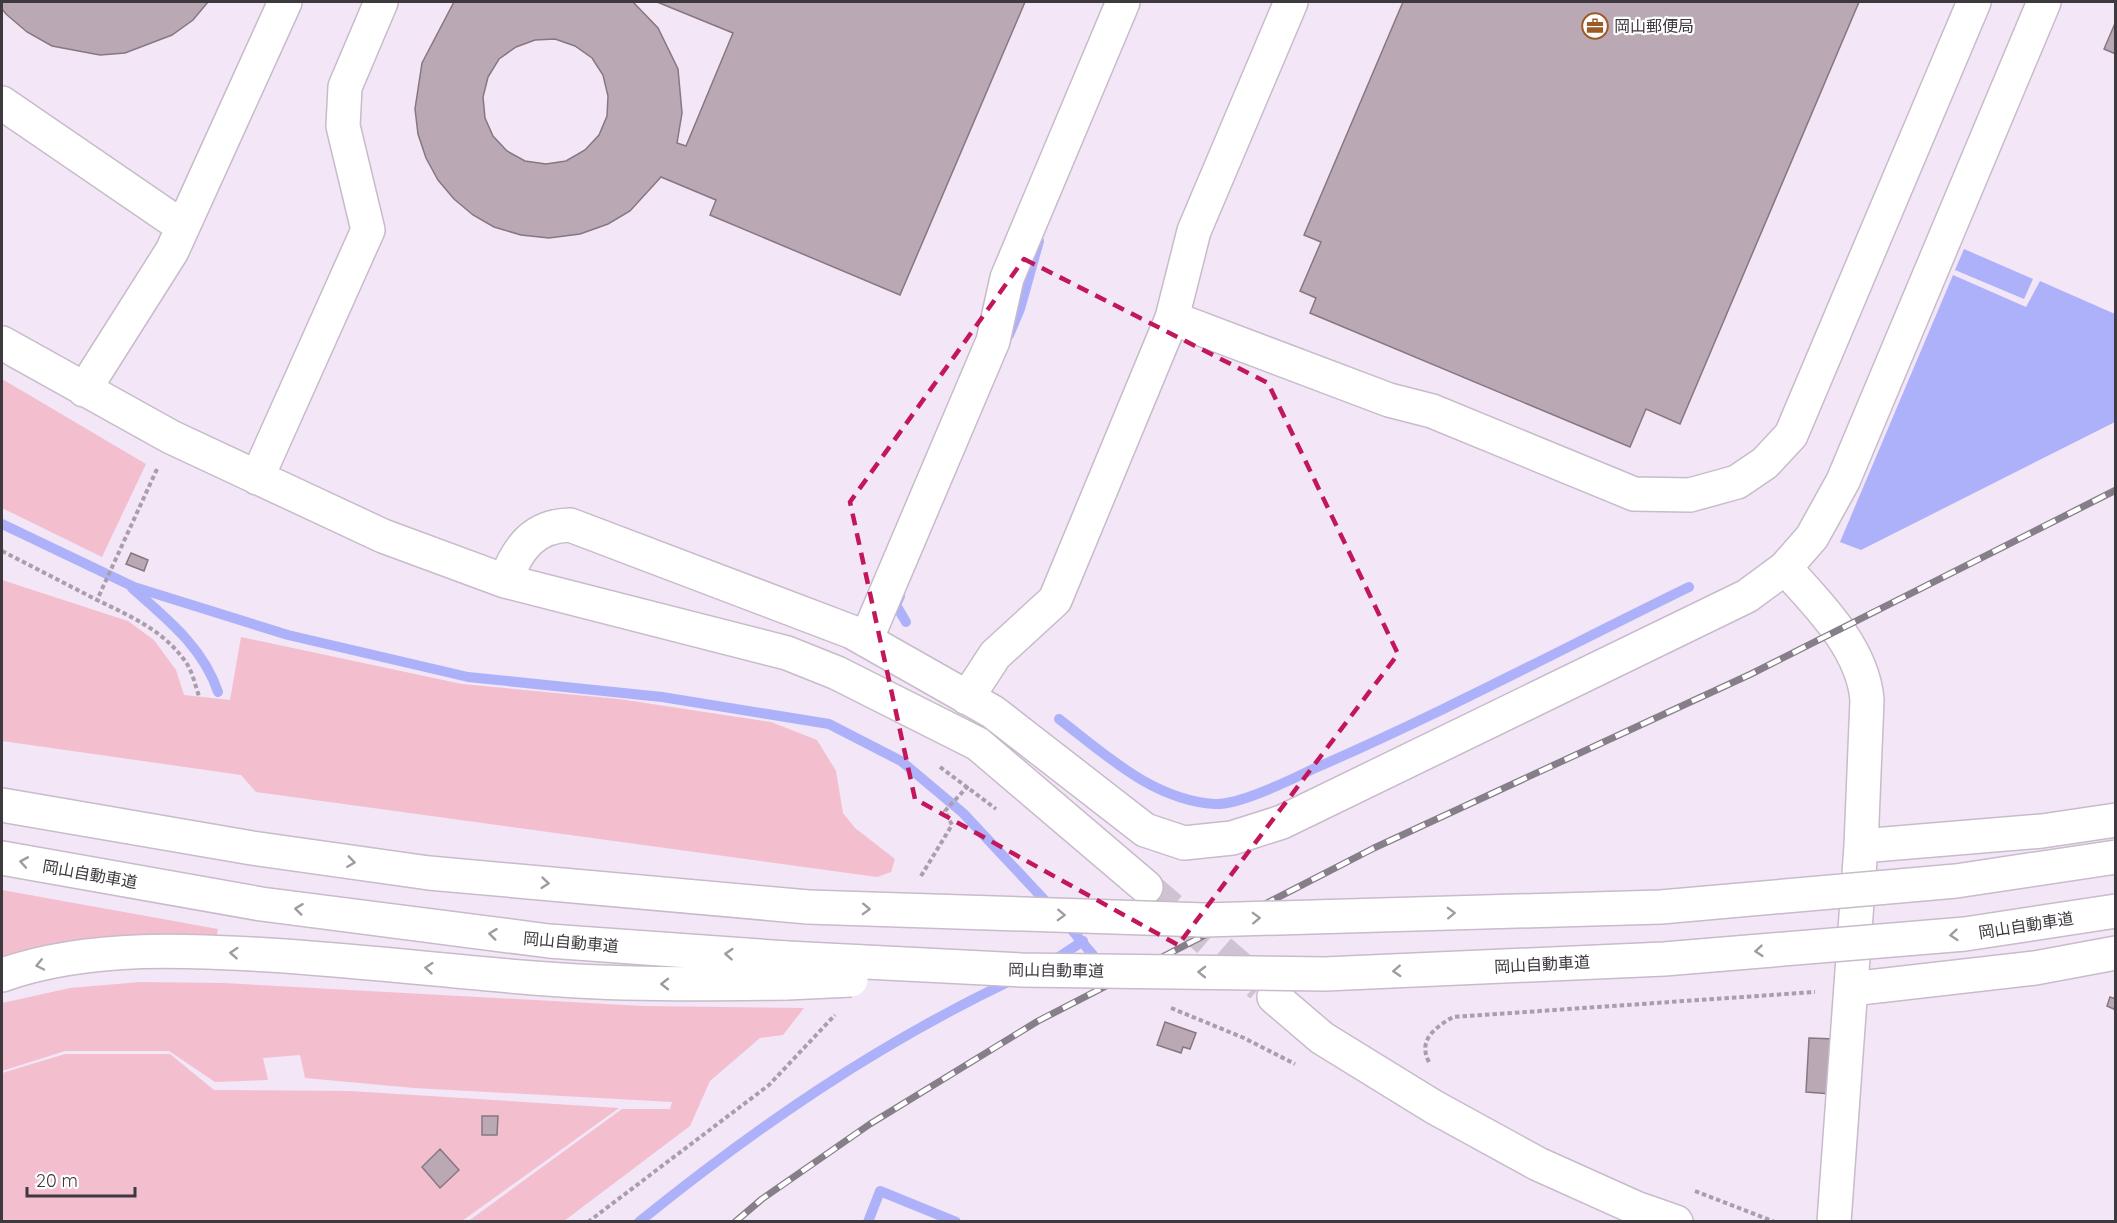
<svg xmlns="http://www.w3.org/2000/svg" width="2117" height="1223" viewBox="0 0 2117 1223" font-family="Quicksand,'Noto Sans JP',sans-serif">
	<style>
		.green { fill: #f3bfcf }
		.water { fill: #adb1fa }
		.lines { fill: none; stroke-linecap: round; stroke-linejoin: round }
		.stream { stroke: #adb1fa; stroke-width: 10 }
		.building { fill: #baa9b4; stroke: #877781; stroke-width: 1.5; fill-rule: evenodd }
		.minor-tunnel { stroke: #cfc3d1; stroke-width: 33; stroke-dasharray: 33 16; stroke-linecap: butt }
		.minor-casing { stroke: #c8bbca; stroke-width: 36 }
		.highway-casing { stroke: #c8bbca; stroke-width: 36 }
		.path { stroke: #a99fab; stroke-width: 4; stroke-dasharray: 4.5 3; stroke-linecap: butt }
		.minor { stroke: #fff; stroke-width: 33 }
		.highway { stroke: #fff; stroke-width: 33 }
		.rail-casing { stroke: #867e88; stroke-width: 7 }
		.rail { stroke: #fff; stroke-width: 4.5; stroke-dasharray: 14; stroke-linecap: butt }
		.highway-bridge-casing { stroke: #c8bbca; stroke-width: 36; stroke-linecap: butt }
		.highway-bridge { stroke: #fff; stroke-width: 33 }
		.oneway { stroke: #9e9c9f }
		.marked { fill: none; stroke: #c2185b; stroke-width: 4.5; stroke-dasharray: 12 8; stroke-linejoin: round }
		.labels { text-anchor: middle; stroke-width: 4.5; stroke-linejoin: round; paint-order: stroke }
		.poi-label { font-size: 16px; fill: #3e393f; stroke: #fff; text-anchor: start }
		.street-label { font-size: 16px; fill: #3e393f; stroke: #fff }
	</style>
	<rect width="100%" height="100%" fill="#f3e6f6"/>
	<path class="green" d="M 2,379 L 146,464 L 102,557 L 2,508 Z
		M 2,580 L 128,621 L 154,640 L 176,670 L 184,695 L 230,700 L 241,637 L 462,684 L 619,699 L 771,722 L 817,740 L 836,771 L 843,813 L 855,828 L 895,859 L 891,872 L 877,877 L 256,792 L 241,775 L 2,741 Z
		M 2,890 L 218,929 L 216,938 L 107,936 L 2,956 Z
		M 140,982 L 224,983 L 643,1006 L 804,1008 L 783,1035 L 760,1038 L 710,1081 L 690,1126 L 564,1221 L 467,1222 L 622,1109 L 670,1109 L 672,1102 L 414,1088 L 305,1078 L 300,1055 L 263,1058 L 268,1080 L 215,1082 L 169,1051 L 65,1051 L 2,1071 L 2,1003 L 70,988 Z
		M 65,1054 L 170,1054 L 214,1090 L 350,1091 L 619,1108 L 462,1221 L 2,1221 L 2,1073 Z"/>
	<path class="water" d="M 1964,249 L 2033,279 L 2024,299 L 1955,270 Z
		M 1953,275 L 2026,307 L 2040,281 L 2115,314 L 2115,422 L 1861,550 L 1840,542 Z"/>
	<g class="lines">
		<path class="stream" d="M 1009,335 L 1020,309 L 1039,241
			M 2,524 L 134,587 L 288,635 L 468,677 L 662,697 L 829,724 L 901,761 L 963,813 L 1051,907
			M 132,588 C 167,619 203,647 218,692
			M 900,596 L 896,605 L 906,622
			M 1059,719 C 1106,755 1153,800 1215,804 C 1240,805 1290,780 1313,769 C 1440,714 1564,648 1689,587
			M 1066,923 L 1093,955
			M 1053,961 L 1083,941
			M 639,1222 C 758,1126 874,1046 1012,980
			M 868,1222 L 880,1191 L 956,1222"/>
	</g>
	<path class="building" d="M 2,2 L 208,2 L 193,20 L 172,35 L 125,53 L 100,55 L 52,46 L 27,32 L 6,14 L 2,9 Z
		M 454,2 L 633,2 L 658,28 L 678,69 L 682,113 L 677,143 L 686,146 L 733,33 L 657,2 L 1025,2 L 900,295 L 710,215 L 716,200 L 661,177 L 630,211 L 608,224 L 580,234 L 549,238 L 521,235 L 494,227 L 473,215 L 454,199 L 438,180 L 426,158 L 418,134 L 415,109 L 422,63 ZM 555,39 L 575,46 L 592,58 L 603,75 L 608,96 L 607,116 L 599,135 L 585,150 L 566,161 L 546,164 L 525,161 L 507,151 L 493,136 L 485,118 L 483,97 L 488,77 L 499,59 L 516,47 L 535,40 Z
		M 1403,2 L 1859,2 L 1680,424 L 1646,409 L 1630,447 L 1310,313 L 1316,298 L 1300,291 L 1321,242 L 1304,235 Z
		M 2116,21 L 2116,54 L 2104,49 Z
		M 131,553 L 148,560 L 144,571 L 126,564 Z
		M 2110,997 L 2116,999 L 2116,1010 L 2107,1006 Z
		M 1165,1022 L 1196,1033 L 1190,1049 L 1183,1047 L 1181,1053 L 1157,1045 Z
		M 1809,1038 L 1834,1039 L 1831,1094 L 1806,1092 Z
		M 482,1116 L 498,1116 L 497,1135 L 482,1135 Z
		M 440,1149 L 459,1170 L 440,1188 L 422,1167 Z"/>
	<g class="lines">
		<path class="minor-tunnel" d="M 1146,887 L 1261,986"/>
		<g class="minor-casing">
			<path id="minor" d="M 2,103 L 183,227
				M 1172,318 L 1389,400 L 1432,411 L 1634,494 L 1690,495 L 1737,482 L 1765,463 L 1791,435 L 1974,2
				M 2,343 L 171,437 L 383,536 L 505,581 L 787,653 L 837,673 L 978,744 L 1146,887
				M 84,390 L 172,251 L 285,2
				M 257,478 L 368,230 L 343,126 L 345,87 L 381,2
				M 1785,568 C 1819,605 1863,649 1867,700 L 1861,846 L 1834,1222
				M 505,581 C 518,548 533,526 570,525 L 852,632 L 993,712 L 1145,830 L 1184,843 L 1232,838 L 1282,822 L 1747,596 L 1785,568 L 1812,537 L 1843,481 L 2044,2
				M 866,640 L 993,341 L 1007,278 L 1123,2
				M 967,698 L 995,655 L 1055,600 L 1172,318 L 1194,231 L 1291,2
				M 1861,846 L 2042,831 L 2116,820
				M 1851,989 L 2035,968 L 2116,953
				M 1274,997 L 1322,1038 L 1434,1107 L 1538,1164 L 1636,1208 L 1676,1222"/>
		</g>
		<g class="highway-casing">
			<path id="highway" d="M 2,805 L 252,848 L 429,873 L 808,907
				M 2,858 L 261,904 L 549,941 L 787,958
				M 2,975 C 90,944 193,950 285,956 C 368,962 450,971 533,978 C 617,985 702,984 787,983"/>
		</g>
		<path class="path" d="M 157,469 L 97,600 C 130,616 163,630 185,661 C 192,670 195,685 199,696
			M 2,551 L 97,600
			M 940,767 L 996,809
			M 921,876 L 952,825 L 945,811 L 968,786
			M 1171,1008 L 1244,1038 L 1295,1064
			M 1429,1062 C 1417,1040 1436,1027 1453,1017 L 1815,992
			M 1695,1191 L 1775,1222
			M 588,1222 L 769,1085 L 835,1015"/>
		<use href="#minor" class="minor"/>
		<use href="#highway" class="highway"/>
		<g class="rail-casing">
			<path id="rail" d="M 735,1222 L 762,1199 L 870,1124 L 1038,1021 L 1374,848 L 1751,674 L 2116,490"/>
		</g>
		<use href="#rail" class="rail"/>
		<g class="highway-bridge-casing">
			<path id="highway-bridge" d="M 808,907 L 1205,920 L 1661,907 L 1956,881 L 2116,857
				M 787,958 L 1021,970 L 1325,974 L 1664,959 L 1965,934 L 2116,911
				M 787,983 L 851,980"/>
		</g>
		<use href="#highway-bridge" class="highway-bridge"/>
	</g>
	<defs><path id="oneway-chevron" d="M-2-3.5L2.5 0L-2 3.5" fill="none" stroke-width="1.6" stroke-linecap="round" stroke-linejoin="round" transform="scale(1.5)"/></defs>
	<g class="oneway">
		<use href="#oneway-chevron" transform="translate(24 862) rotate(-170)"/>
		<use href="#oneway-chevron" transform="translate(351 862) rotate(8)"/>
		<use href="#oneway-chevron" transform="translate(545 883) rotate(5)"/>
		<use href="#oneway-chevron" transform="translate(299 909) rotate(-173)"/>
		<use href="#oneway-chevron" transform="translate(866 909) rotate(2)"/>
		<use href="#oneway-chevron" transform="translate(1451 913) rotate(-2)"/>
		<use href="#oneway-chevron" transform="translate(1061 915) rotate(2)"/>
		<use href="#oneway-chevron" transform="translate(1256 918) rotate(-2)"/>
		<use href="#oneway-chevron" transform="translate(493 934) rotate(-173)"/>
		<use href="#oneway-chevron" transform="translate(1954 935) rotate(175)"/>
		<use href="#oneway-chevron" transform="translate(1759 951) rotate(175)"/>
		<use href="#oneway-chevron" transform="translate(234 953) rotate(-176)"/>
		<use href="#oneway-chevron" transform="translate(729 954) rotate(-176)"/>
		<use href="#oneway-chevron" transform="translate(40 965) rotate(168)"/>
		<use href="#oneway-chevron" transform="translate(429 968) rotate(-175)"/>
		<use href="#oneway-chevron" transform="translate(1397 971) rotate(177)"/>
		<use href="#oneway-chevron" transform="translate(1202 972) rotate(-179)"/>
		<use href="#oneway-chevron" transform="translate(665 984) rotate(180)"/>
	</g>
	<path class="marked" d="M 1024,259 L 1268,383 L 1398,654 L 1178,945 L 915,799 L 850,502 Z"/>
	<defs>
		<g id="office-ring" transform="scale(1.35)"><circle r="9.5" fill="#fff" stroke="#9c5b26" stroke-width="1.5"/><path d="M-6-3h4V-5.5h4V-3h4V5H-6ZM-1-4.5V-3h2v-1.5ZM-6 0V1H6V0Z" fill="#9c5b26"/></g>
	</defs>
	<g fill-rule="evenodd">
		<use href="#office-ring" x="1595" y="26"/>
	</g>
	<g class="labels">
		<g class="poi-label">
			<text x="1614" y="32">岡山郵便局</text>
		</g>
		<g class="street-label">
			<text transform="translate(90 874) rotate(10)" y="6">岡山自動車道</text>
			<text transform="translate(2026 925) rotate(-9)" y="6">岡山自動車道</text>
			<text transform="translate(571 942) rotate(5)" y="6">岡山自動車道</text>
			<text transform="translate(1542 964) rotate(-3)" y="6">岡山自動車道</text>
			<text transform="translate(1056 970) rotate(1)" y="6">岡山自動車道</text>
		</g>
	</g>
	<rect width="2117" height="1223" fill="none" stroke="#3e393f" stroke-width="6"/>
	<path d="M27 1187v9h108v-9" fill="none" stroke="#3e393f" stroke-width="3"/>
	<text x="36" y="1187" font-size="18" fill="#3e393f" stroke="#ffffff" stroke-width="4.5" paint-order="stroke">20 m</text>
</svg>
